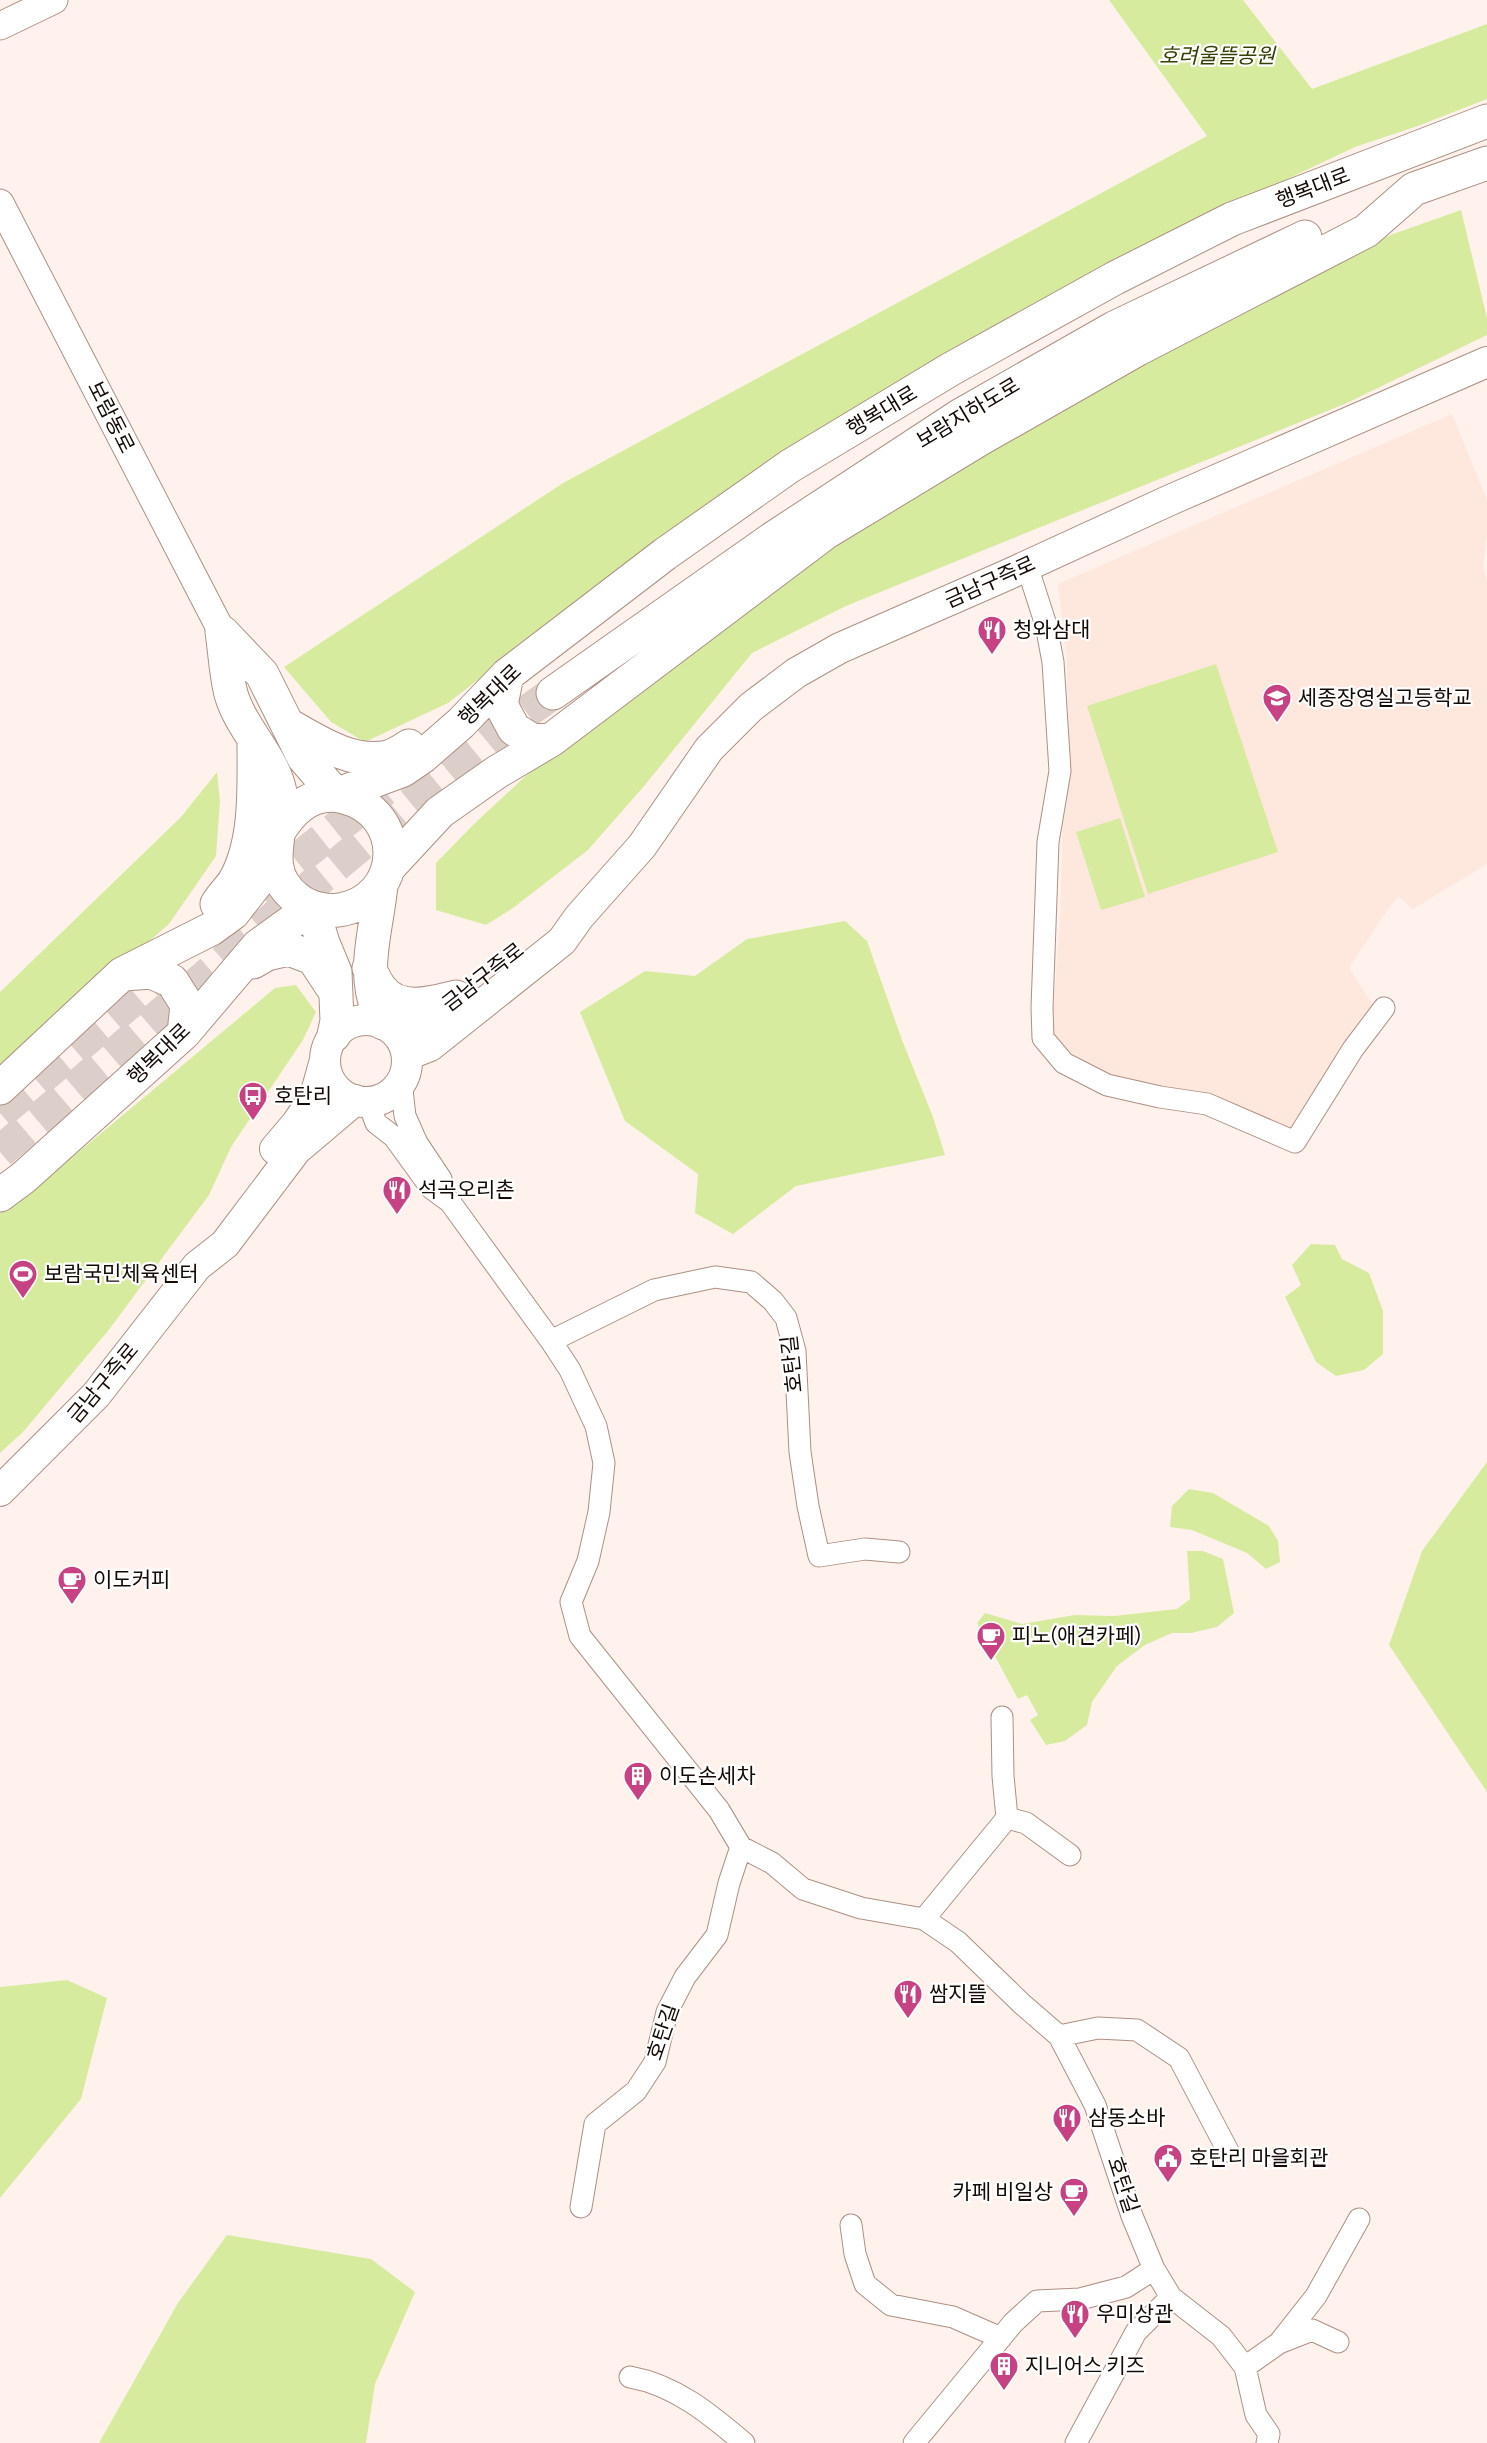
<svg xmlns="http://www.w3.org/2000/svg" width="1487" height="2443" viewBox="0 0 1487 2443" font-family="Bitter,'Noto Sans KR',serif">
	<style>
		.built { fill: #fee7dc }
		.green { fill: #d7eb9e }
		.lines { fill: none; stroke-linecap: round; stroke-linejoin: round }
		.trunk-tunnel { stroke: #dccfca; stroke-width: 33; stroke-dasharray: 33 16; stroke-linecap: butt }
		.minor-casing { stroke: #ac9083; stroke-width: 23 }
		.tertiary-casing { stroke: #ac9083; stroke-width: 29 }
		.secondary-casing { stroke: #ac9083; stroke-width: 32 }
		.trunk-casing { stroke: #ac9083; stroke-width: 35 }
		.minor { stroke: #fff; stroke-width: 21 }
		.tertiary { stroke: #fff; stroke-width: 27 }
		.secondary { stroke: #fff; stroke-width: 30 }
		.trunk { stroke: #fff; stroke-width: 33 }
		.labels { text-anchor: middle; stroke-width: 4.5; stroke-linejoin: round; paint-order: stroke }
		.park-label { font-size: 21px; font-style: italic; fill: #343f00; stroke: #fff }
		.street-label { font-size: 21px; fill: #140a06; stroke: #fff }
		.poi-label { font-size: 21px; fill: #140a06; stroke: #fff; text-anchor: start }
	</style>
	<rect width="100%" height="100%" fill="#fff2ed"/>
	<path class="built" d="M 1452,414 L 1487,500 L 1487,534 L 1483,568 L 1487,580 L 1487,864 L 1413,909 L 1398,896 L 1386,912 L 1349,968 L 1375,1008 L 1292,1134 L 1124,1085 L 1051,1040 L 1060,919 L 1063,824 L 1068,788 L 1067,658 L 1058,584 Z"/>
	<path class="green" d="M 1109,0 L 1243,0 L 1312,89 L 1487,24 L 1487,99 L 1418,126 L 1355,147 L 1114,261 L 526,643 L 448,703 L 365,742 L 331,722 L 284,667 L 563,483 L 1207,136 Z
		M 1461,210 L 1487,318 L 1487,335 L 1347,403 L 846,606 L 752,653 L 645,785 L 588,850 L 513,908 L 486,925 L 436,910 L 436,863 L 474,824 L 530,772 L 816,549 L 1314,262 Z
		M 1216,664 L 1278,852 L 1148,894 L 1087,706 Z
		M 217,772 L 220,801 L 216,856 L 169,924 L 0,1071 L 0,992 L 181,817 Z
		M 1120,818 L 1145,897 L 1101,910 L 1076,832 Z
		M 845,921 L 867,941 L 902,1040 L 933,1117 L 945,1155 L 796,1186 L 733,1234 L 695,1213 L 698,1174 L 625,1121 L 580,1012 L 645,971 L 695,976 L 747,939 Z
		M 296,985 L 316,1012 L 303,1040 L 231,1147 L 209,1195 L 108,1331 L 23,1432 L 0,1453 L 0,1213 L 81,1150 L 275,988 Z
		M 1311,1244 L 1335,1245 L 1342,1259 L 1369,1273 L 1383,1311 L 1383,1354 L 1364,1370 L 1336,1376 L 1316,1362 L 1285,1297 L 1301,1285 L 1292,1265 Z
		M 1487,1462 L 1487,1792 L 1389,1645 L 1422,1551 Z
		M 1189,1489 L 1213,1493 L 1269,1526 L 1278,1541 L 1280,1562 L 1266,1569 L 1247,1553 L 1192,1530 L 1170,1527 L 1172,1506 Z
		M 1187,1551 L 1203,1551 L 1223,1559 L 1234,1613 L 1217,1627 L 1191,1633 L 1172,1633 L 1145,1645 L 1117,1666 L 1092,1702 L 1087,1725 L 1065,1741 L 1046,1745 L 1030,1720 L 1038,1715 L 1027,1695 L 1018,1699 L 977,1623 L 985,1613 L 1022,1624 L 1075,1615 L 1114,1616 L 1177,1609 L 1190,1599 Z
		M 67,1980 L 107,1998 L 81,2099 L 0,2198 L 0,1987 Z
		M 227,2235 L 371,2259 L 415,2292 L 375,2384 L 366,2443 L 99,2443 L 178,2303 Z"/>
	<g class="lines">
		<path class="trunk-tunnel" d="M 258,891 L 384,790
			M 0,1113 L 181,959
			M 0,1152 L 304,892 L 490,738 L 553,693"/>
		<g class="minor-casing">
			<path id="minor" d="M 1027,566 L 1046,625 L 1053,662 L 1060,771 L 1048,842 L 1042,1008 L 1043,1038 L 1064,1063 L 1107,1085 L 1160,1097 L 1207,1104 L 1295,1142 L 1353,1049 L 1384,1008
				M 401,1081 L 405,1116 L 417,1143 L 441,1179
				M 368,1101 L 376,1123 L 394,1137 L 431,1188 L 450,1202 L 551,1341 L 570,1370 L 596,1426 L 604,1463 L 599,1512 L 588,1561 L 571,1602 L 580,1636 L 719,1810 L 741,1847 L 772,1863 L 803,1889 L 861,1908 L 924,1919 L 958,1942 L 1022,2004 L 1059,2036 L 1095,2105 L 1132,2216 L 1154,2269 L 1171,2297 L 1221,2336 L 1245,2367 L 1256,2415 L 1269,2434 L 1267,2443
				M 551,1341 L 654,1290 L 715,1277 L 751,1282 L 773,1301 L 786,1318 L 795,1351 L 800,1452 L 808,1506 L 819,1556 L 865,1549 L 899,1552
				M 1002,1717 L 1003,1776 L 1007,1818
				M 924,1919 L 1007,1818 L 1026,1823 L 1070,1855
				M 1059,2036 L 1098,2028 L 1137,2030 L 1179,2058 L 1228,2151
				M 581,2207 L 595,2124 L 636,2091 L 655,2062 L 667,2012 L 685,1977 L 717,1935 L 729,1883 L 741,1847
				M 851,2225 L 855,2254 L 865,2284 L 891,2305 L 953,2317 L 1001,2338
				M 1279,2343 L 1316,2296 L 1359,2219
				M 1245,2367 L 1279,2343 L 1312,2330 L 1338,2342
				M 630,2377 C 675,2385 710,2414 744,2443
				M 914,2443 L 1013,2323 L 1037,2301 L 1080,2299 L 1126,2287 L 1154,2269
				M 1076,2443 L 1136,2332 L 1171,2297"/>
		</g>
		<g class="tertiary-casing">
			<path id="tertiary" d="M 0,26 L 54,0
				M 0,203 L 222,632"/>
		</g>
		<g class="secondary-casing">
			<path id="secondary" d="M325 1061a41 41 0 1 1 82 0a41 41 0 1 1-82 0Z
				M 383,1023 L 403,1030 L 433,1016 L 457,997
				M 407,1055 L 430,1046 L 562,941 L 579,917 L 642,846 L 709,749 L 751,707 L 796,673 L 840,648 L 1007,575 L 1168,501 L 1487,362
				M 275,1149 L 297,1123 L 315,1096 L 325,1060
				M 0,1491 L 96,1395 L 197,1266 L 225,1244 L 296,1150 L 355,1100"/>
		</g>
		<g class="trunk-casing">
			<path id="trunk" d="M 222,632 C 225,652 226,675 231,694 C 241,729 273,756 280,792 C 287,829 258,868 296,898 C 308,908 325,912 339,910 C 404,900 408,813 344,797 C 314,789 292,809 278,833
				M 222,632 L 262,674 L 304,758 L 336,795
				M 507,675 L 501,705 L 514,729 L 533,741 L 551,740
				M 553,693 L 772,539 L 961,415 L 1114,328 L 1305,237
				M 287,724 C 317,741 352,765 388,757 C 395,755 403,750 409,746
				M 336,795 L 403,770 L 422,757 L 461,723 L 507,675 L 665,554 L 790,466 L 951,369 L 1115,278 L 1232,219 L 1487,121
				M 389,867 L 440,812 L 497,772 L 551,740 L 825,533 L 980,439 L 1138,349 L 1366,231 L 1414,189 L 1487,163
				M 381,885 C 376,936 359,974 383,1023
				M 217,904 C 222,896 229,889 234,882 C 257,843 254,788 254,745
				M 312,907 L 323,943 L 335,972 L 337,1021 L 334,1035
				M 253,962 L 267,954 L 289,949 L 313,958 L 336,993
				M 369,968 C 373,975 376,983 381,989 C 399,1013 432,1003 456,997
				M 124,974 L 151,972 L 172,981 L 187,1005 L 184,1033
				M 0,1088 L 122,974 L 211,929 L 233,913 L 268,868 L 275,851
				M 0,1195 L 23,1178 L 184,1033 L 258,946 L 312,907"/>
		</g>
		<use href="#minor" class="minor"/>
		<use href="#tertiary" class="tertiary"/>
		<use href="#secondary" class="secondary"/>
		<use href="#trunk" class="trunk"/>
	</g>
	<defs>
		<g id="restaurant-pin" transform="scale(1.5)"><path d="M0 17L-7.5 6A9.5 9.5 0 1 1 7.5 6Z" fill="#c74283" stroke="#fff"/><path d="M-5-6h1v4h1v-4h1v4h1v-4h1v5L-1.5 .5V6h-2V.5L-5-1ZM5-6V6H3V1.5H1.5Q1.5-4 5-6Z" fill="#fff"/></g>
		<g id="school-pin" transform="scale(1.5)"><path d="M0 17L-7.5 6A9.5 9.5 0 1 1 7.5 6Z" fill="#c74283" stroke="#fff"/><path d="M0-5L7-2L0 1L-7-2ZM-4 1L0 2.5L4 1V4Q0 6-4 4Z" fill="#fff"/></g>
		<g id="bus-pin" transform="scale(1.5)"><path d="M0 17L-7.5 6A9.5 9.5 0 1 1 7.5 6Z" fill="#c74283" stroke="#fff"/><path d="M-5-6H5V4H4V6H2V4H-2V6H-4V4H-5ZM-3.5-4V0h7V-4ZM-3.5 1.2v1.5H-2V1.2ZM2 1.2v1.5H3.5V1.2Z" fill="#fff"/></g>
		<g id="stadium-pin" transform="scale(1.5)"><path d="M0 17L-7.5 6A9.5 9.5 0 1 1 7.5 6Z" fill="#c74283" stroke="#fff"/><path d="M0-5a6.5 5 0 1 0 0 10a6.5 5 0 1 0 0-10ZM-3.5-1.8h7v3.6h-7Z" fill="#fff"/></g>
		<g id="cafe-pin" transform="scale(1.5)"><path d="M0 17L-7.5 6A9.5 9.5 0 1 1 7.5 6Z" fill="#c74283" stroke="#fff"/><path d="M-5.5-4.5H6V0H3Q3 3.5 0 3.5H-2.5Q-5.5 3.5-5.5 0ZM3-3.2v2h1.7v-2ZM-6 4.5H4V6H-6Z" fill="#fff"/></g>
		<g id="building-pin" transform="scale(1.5)"><path d="M0 17L-7.5 6A9.5 9.5 0 1 1 7.5 6Z" fill="#c74283" stroke="#fff"/><path d="M-4-6H4V6H1V3H-1V6H-4ZM-2.5-4.3h1.7v1.8h-1.7ZM.8-4.3h1.7v1.8H.8ZM-2.5-1h1.7V.8h-1.7ZM.8-1h1.7V.8H.8Z" fill="#fff"/></g>
		<g id="civic-pin" transform="scale(1.5)"><path d="M0 17L-7.5 6A9.5 9.5 0 1 1 7.5 6Z" fill="#c74283" stroke="#fff"/><path d="M-.6-6.5H3V-4.5H.6V-3L4-1V1h2V6H-6V1h2V-1L-.6-3ZM-1.2 2.5V6h2.4V2.5Z" fill="#fff"/></g>
	</defs>
	<g fill-rule="evenodd">
		<use href="#restaurant-pin" x="992" y="630"/>
		<use href="#school-pin" x="1277" y="698"/>
		<use href="#bus-pin" x="253" y="1096"/>
		<use href="#restaurant-pin" x="397" y="1190"/>
		<use href="#stadium-pin" x="23" y="1274"/>
		<use href="#cafe-pin" x="72" y="1580"/>
		<use href="#cafe-pin" x="991" y="1636"/>
		<use href="#building-pin" x="638" y="1776"/>
		<use href="#restaurant-pin" x="908" y="1994"/>
		<use href="#restaurant-pin" x="1067" y="2118"/>
		<use href="#civic-pin" x="1168" y="2158"/>
		<use href="#cafe-pin" x="1074" y="2192"/>
		<use href="#restaurant-pin" x="1075" y="2314"/>
		<use href="#building-pin" x="1004" y="2366"/>
	</g>
	<g class="labels">
		<g class="park-label">
			<text x="1217" y="63">호려울뜰공원</text>
		</g>
		<g class="street-label">
			<text transform="translate(1313 188) rotate(-21)" y="7">행복대로</text>
			<text transform="translate(882 411) rotate(-31)" y="7">행복대로</text>
			<text transform="translate(968 413) rotate(-31)" y="7">보람지하도로</text>
			<text transform="translate(111 417) rotate(63)" y="7">보람동로</text>
			<text transform="translate(990 582) rotate(-24)" y="7">금남구즉로</text>
			<text transform="translate(490 695) rotate(-44)" y="7">행복대로</text>
			<text transform="translate(483 977) rotate(-38)" y="7">금남구즉로</text>
			<text transform="translate(159 1054) rotate(-44)" y="7">행복대로</text>
			<text transform="translate(792 1364) rotate(-96)" y="7">호탄길</text>
			<text transform="translate(103 1383) rotate(-50)" y="7">금남구즉로</text>
			<text transform="translate(663 2032) rotate(-71)" y="7">호탄길</text>
			<text transform="translate(1123 2185) rotate(72)" y="7">호탄길</text>
		</g>
		<g class="poi-label">
			<text x="1013" y="637">청와삼대</text>
			<text x="1298" y="705">세종장영실고등학교</text>
			<text x="274" y="1103">호탄리</text>
			<text x="418" y="1197">석곡오리촌</text>
			<text x="44" y="1281">보람국민체육센터</text>
			<text x="93" y="1587">이도커피</text>
			<text x="1012" y="1643">피노(애견카페)</text>
			<text x="659" y="1783">이도손세차</text>
			<text x="929" y="2001">쌈지뜰</text>
			<text x="1088" y="2125">삼동소바</text>
			<text x="1189" y="2165">호탄리 마을회관</text>
			<text x="1053" y="2199" text-anchor="end">카페 비일상</text>
			<text x="1096" y="2321">우미상관</text>
			<text x="1025" y="2373">지니어스 키즈</text>
		</g>
	</g>
</svg>
